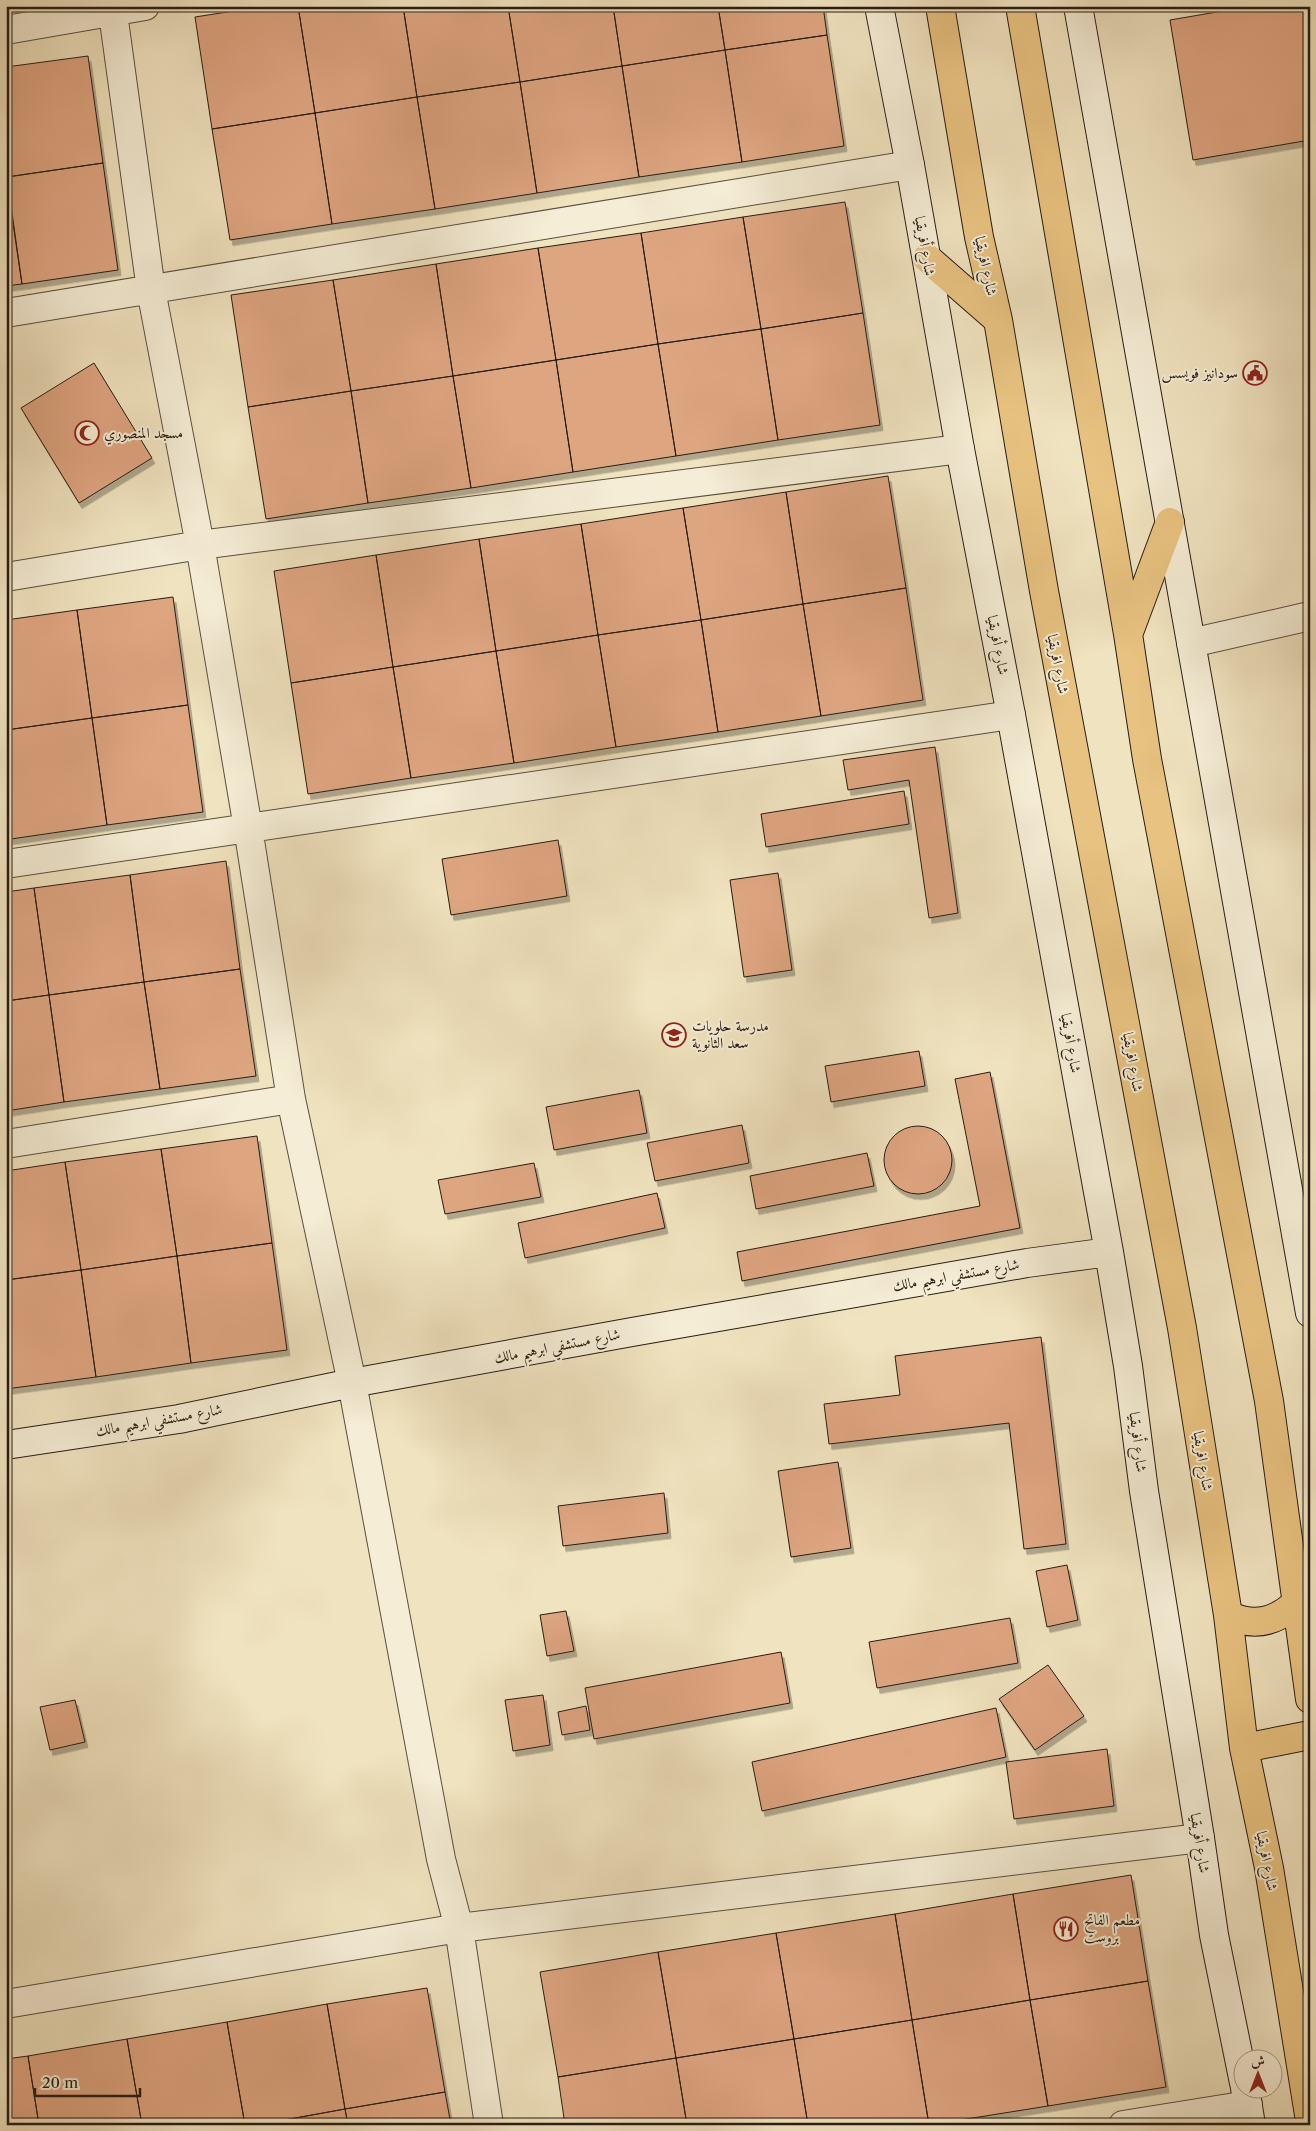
<svg xmlns="http://www.w3.org/2000/svg" width="1316" height="2131" viewBox="0 0 1316 2131" font-family="'Libre Caslon Text',Amiri,serif">
	<style>
		.building { fill: #dea581; stroke: #281c15; filter: url(#shadow) }
		.lines { fill: none; stroke-linecap: round; stroke-linejoin: round }
		.street-casing { stroke: #5a4e40; stroke-width: 30 }
		.secondary-casing { stroke: #281c15; stroke-width: 30 }
		.highway-casing { stroke: #281c15; stroke-width: 30 }
		.street { stroke: #f5edd5; stroke-width: 28 }
		.secondary { stroke: #f5edd5; stroke-width: 28 }
		.highway { stroke: #e8c280; stroke-width: 28 }
		.labels { text-anchor: middle; stroke-width: 4; stroke-linejoin: round; paint-order: stroke }
		.street-label { font-size: 15px; fill: #281c15; stroke: #f5edd5 }
		.poi-label { font-size: 15px; fill: #281c15; stroke: #f5edd5; text-anchor: start }
	</style>
	<defs>
		<filter id="shadow"><feDropShadow dx="3" dy="5.5" stdDeviation="0" flood-color="#0004"/></filter>
	</defs>
	<rect width="100%" height="100%" fill="#f0e3bf"/>
	<filter id="stains"><feTurbulence type="fractalNoise" baseFrequency=".004" numOctaves="4"/><feColorMatrix values="0 0 0 0 .2 0 0 0 0 .09 0 0 0 0 .02 0 0 0 .5 -.17"/></filter>
	<radialGradient id="worn" r=".72"><stop offset=".6" stop-color="#630" stop-opacity="0"/><stop offset="1" stop-color="#630" stop-opacity=".3"/></radialGradient>
	<path class="building" d="M 266,6 L 298,6 L 315,113 L 212,129 L 195,17 Z
		M 298,6 L 403,6 L 417,97 L 315,113 Z
		M 403,6 L 508,6 L 520,82 L 417,97 Z
		M 508,6 L 613,6 L 622,66 L 520,82 Z
		M 613,6 L 718,6 L 725,50 L 622,66 Z
		M 718,6 L 823,6 L 827,35 L 725,50 Z
		M 1252,6 L 1310,6 L 1310,140 L 1193,160 L 1170,20 Z
		M 827,35 L 844,146 L 742,162 L 725,50 Z
		M 725,50 L 742,162 L 639,177 L 622,66 Z
		M 88,56 L 103,163 L 7,177 L 6,67 Z
		M 622,66 L 639,177 L 537,193 L 520,82 Z
		M 520,82 L 537,193 L 435,209 L 417,97 Z
		M 417,97 L 435,209 L 332,224 L 315,113 Z
		M 315,113 L 332,224 L 230,240 L 212,129 Z
		M 103,163 L 118,270 L 22,284 L 7,177 Z
		M 6,177 L 22,284 L 6,286 Z
		M 845,202 L 863,313 L 761,329 L 743,217 Z
		M 743,217 L 761,329 L 658,344 L 641,233 Z
		M 641,233 L 658,344 L 556,360 L 538,248 Z
		M 538,248 L 556,360 L 453,376 L 436,264 Z
		M 436,264 L 453,376 L 351,391 L 333,280 Z
		M 333,280 L 351,391 L 248,407 L 231,295 Z
		M 863,313 L 880,425 L 778,440 L 761,329 Z
		M 761,329 L 778,440 L 676,456 L 658,344 Z
		M 658,344 L 676,456 L 573,472 L 556,360 Z
		M 556,360 L 573,472 L 471,488 L 453,376 Z
		M 94,363 L 152,458 L 79,503 L 21,408 Z
		M 453,376 L 471,488 L 368,503 L 351,391 Z
		M 351,391 L 368,503 L 266,519 L 248,407 Z
		M 888,476 L 906,588 L 803,604 L 786,492 Z
		M 786,492 L 803,604 L 701,620 L 683,508 Z
		M 683,508 L 701,620 L 598,635 L 581,524 Z
		M 581,524 L 598,635 L 496,651 L 479,539 Z
		M 479,539 L 496,651 L 393,667 L 376,555 Z
		M 376,555 L 393,667 L 291,683 L 274,571 Z
		M 906,588 L 923,700 L 821,716 L 803,604 Z
		M 173,597 L 188,705 L 92,718 L 77,610 Z
		M 803,604 L 821,716 L 718,732 L 701,620 Z
		M 77,610 L 92,718 L 6,730 L 6,620 Z
		M 701,620 L 718,732 L 616,747 L 598,635 Z
		M 598,635 L 616,747 L 514,763 L 496,651 Z
		M 496,651 L 514,763 L 411,778 L 393,667 Z
		M 393,667 L 411,778 L 308,794 L 291,683 Z
		M 188,705 L 203,812 L 107,825 L 92,718 Z
		M 92,718 L 107,825 L 11,839 L 6,804 L 6,730 Z
		M 935,747 L 958,913 L 929,918 L 909,780 L 848,790 L 843,760 Z
		M 904,791 L 909,824 L 766,847 L 761,814 Z
		M 6,804 L 11,839 L 6,839 Z
		M 558,840 L 567,896 L 451,915 L 442,859 Z
		M 226,861 L 240,969 L 144,982 L 130,875 Z
		M 778,873 L 792,970 L 744,977 L 730,880 Z
		M 130,875 L 144,982 L 49,995 L 34,888 Z
		M 34,888 L 49,995 L 6,1001 L 6,892 Z
		M 240,969 L 256,1076 L 160,1089 L 144,982 Z
		M 144,982 L 160,1089 L 64,1102 L 49,995 Z
		M 49,995 L 64,1102 L 6,1111 L 6,1001 Z
		M 919,1051 L 925,1086 L 831,1102 L 825,1066 Z
		M 990,1072 L 1020,1228 L 742,1281 L 737,1252 L 980,1206 L 955,1079 Z
		M 639,1090 L 647,1133 L 554,1150 L 546,1107 Z
		M 742,1125 L 749,1163 L 655,1181 L 647,1143 Z
		M884 1160a34 34 0 1 1 68 0a34 34 0 1 1-68 0Z
		M 257,1136 L 272,1243 L 177,1256 L 161,1149 Z
		M 161,1149 L 177,1256 L 81,1270 L 65,1162 Z
		M 867,1153 L 874,1186 L 756,1209 L 750,1176 Z
		M 65,1162 L 81,1270 L 6,1280 L 6,1171 Z
		M 534,1163 L 541,1197 L 445,1214 L 438,1180 Z
		M 657,1193 L 665,1228 L 525,1258 L 518,1223 Z
		M 272,1243 L 287,1350 L 191,1363 L 177,1256 Z
		M 177,1256 L 191,1363 L 96,1377 L 81,1270 Z
		M 81,1270 L 96,1377 L 6,1389 L 6,1280 Z
		M 1041,1337 L 1066,1544 L 1024,1549 L 1009,1423 L 829,1444 L 824,1404 L 900,1395 L 895,1356 Z
		M 838,1462 L 851,1548 L 791,1557 L 778,1471 Z
		M 664,1493 L 668,1533 L 563,1546 L 558,1506 Z
		M 1067,1565 L 1078,1620 L 1047,1627 L 1036,1571 Z
		M 566,1611 L 574,1651 L 547,1656 L 540,1615 Z
		M 1010,1618 L 1018,1663 L 877,1688 L 869,1642 Z
		M 781,1652 L 790,1703 L 594,1739 L 585,1688 Z
		M 1048,1665 L 1084,1716 L 1035,1750 L 999,1699 Z
		M 543,1695 L 550,1745 L 513,1751 L 505,1700 Z
		M 75,1700 L 85,1742 L 50,1750 L 40,1707 Z
		M 586,1706 L 590,1730 L 562,1735 L 558,1712 Z
		M 996,1708 L 1006,1757 L 762,1811 L 752,1762 Z
		M 1107,1749 L 1114,1806 L 1014,1819 L 1006,1762 Z
		M 1131,1875 L 1148,1981 L 1030,2000 L 1013,1894 Z
		M 1013,1894 L 1030,2000 L 912,2020 L 895,1914 Z
		M 895,1914 L 912,2020 L 794,2039 L 776,1933 Z
		M 776,1933 L 794,2039 L 676,2058 L 658,1952 Z
		M 658,1952 L 676,2058 L 558,2077 L 540,1972 Z
		M 1148,1981 L 1166,2087 L 1048,2106 L 1030,2000 Z
		M 427,1988 L 445,2092 L 345,2109 L 327,2004 Z
		M 1030,2000 L 1048,2106 L 929,2125 L 912,2020 Z
		M 327,2004 L 345,2109 L 257,2125 L 245,2125 L 227,2022 Z
		M 912,2020 L 929,2125 L 808,2125 L 794,2039 Z
		M 227,2022 L 245,2125 L 142,2125 L 127,2039 Z
		M 127,2039 L 142,2125 L 39,2125 L 28,2056 Z
		M 794,2039 L 808,2125 L 687,2125 L 676,2058 Z
		M 28,2056 L 39,2125 L 6,2125 L 6,2059 Z
		M 676,2058 L 687,2125 L 565,2125 L 558,2077 Z
		M 445,2092 L 451,2125 L 348,2125 L 345,2109 Z
		M 345,2109 L 348,2125 L 257,2125 Z"/>
	<g class="lines">
		<g class="street-casing">
			<path id="street" d="M 112,6 L 151,290 L 200,545 L 248,828 L 291,1099 L 352,1383 L 441,1859 L 459,1928 L 489,2125
				M 6,30 L 145,6
				M 6,313 L 910,165
				M 6,577 L 200,545 L 960,449
				M 1191,643 L 1310,616
				M 6,864 L 1011,715
				M 6,1144 L 291,1099
				M 6,2004 L 459,1928 L 1200,1838
				M 1123,2125 L 1248,2105"/>
		</g>
		<g class="secondary-casing">
			<path id="secondary" d="M 879,6 L 910,165 L 960,449 L 1011,715 L 1109,1252 L 1128,1366 L 1144,1491 L 1200,1838 L 1214,1935 L 1244,2083
				M 1078,6 L 1310,1313
				M 6,1445 L 179,1419 L 352,1383 L 632,1332 L 1027,1263 L 1109,1252
				M 1245,2088 L 1251,2125"/>
		</g>
		<g class="highway-casing">
			<path id="highway" d="M 940,6 L 979,237 L 998,320 L 1044,591 L 1182,1328 L 1228,1615 L 1244,1748 L 1269,1868 L 1310,2121
				M 1020,6 L 1128,634 L 1147,759 L 1269,1401 L 1310,1699
				M 927,258 L 998,320
				M 1129,632 L 1170,522
				M 1228,1615 C 1253,1627 1274,1623 1295,1604
				M 1244,1748 L 1310,1735"/>
		</g>
		<use href="#street" class="street"/>
		<use href="#secondary" class="secondary"/>
		<use href="#highway" class="highway"/>
	</g>
	<defs>
		<g id="civic-ring" transform="scale(1.25)"><circle r="9.5" fill="#f5edd5" stroke="#8f2418" stroke-width="1.5"/><path d="M-.6-6.5H3V-4.5H.6V-3L4-1V1h2V6H-6V1h2V-1L-.6-3ZM-1.2 2.5V6h2.4V2.5Z" fill="#8f2418"/></g>
		<g id="mosque-ring" transform="scale(1.25)"><circle r="9.5" fill="#f5edd5" stroke="#8f2418" stroke-width="1.5"/><path d="M3.5-4.9A6 6 0 1 0 3.5 4.9A5 5 0 1 1 3.5-4.9Z" fill="#8f2418"/></g>
		<g id="school-ring" transform="scale(1.25)"><circle r="9.5" fill="#f5edd5" stroke="#8f2418" stroke-width="1.5"/><path d="M0-5L7-2L0 1L-7-2ZM-4 1L0 2.5L4 1V4Q0 6-4 4Z" fill="#8f2418"/></g>
		<g id="restaurant-ring" transform="scale(1.25)"><circle r="9.5" fill="#f5edd5" stroke="#8f2418" stroke-width="1.5"/><path d="M-5-6h1v4h1v-4h1v4h1v-4h1v5L-1.5 .5V6h-2V.5L-5-1ZM5-6V6H3V1.5H1.5Q1.5-4 5-6Z" fill="#8f2418"/></g>
	</defs>
	<g fill-rule="evenodd">
		<use href="#civic-ring" x="1255" y="373"/>
		<use href="#mosque-ring" x="87" y="433"/>
		<use href="#school-ring" x="674" y="1035"/>
		<use href="#restaurant-ring" x="1066" y="1929"/>
	</g>
	<g class="labels">
		<g class="street-label">
			<text transform="translate(925 246) rotate(80)" y="5">شارع أفريقيا</text>
			<text transform="translate(986 266) rotate(78)" y="5">شارع افريقيا</text>
			<text transform="translate(998 645) rotate(79)" y="5">شارع أفريقيا</text>
			<text transform="translate(1058 664) rotate(79)" y="5">شارع افريقيا</text>
			<text transform="translate(1071 1043) rotate(80)" y="5">شارع أفريقيا</text>
			<text transform="translate(1133 1062) rotate(80)" y="5">شارع افريقيا</text>
			<text transform="translate(956 1275) rotate(-10)" y="5">شارع مستشفي ابرهيم مالك</text>
			<text transform="translate(557 1346) rotate(-11)" y="5">شارع مستشفي ابرهيم مالك</text>
			<text transform="translate(159 1420) rotate(-10)" y="5">شارع مستشفي ابرهيم مالك</text>
			<text transform="translate(1138 1442) rotate(83)" y="5">شارع أفريقيا</text>
			<text transform="translate(1203 1461) rotate(81)" y="5">شارع افريقيا</text>
			<text transform="translate(1200 1843) rotate(81)" y="5">شارع أفريقيا</text>
			<text transform="translate(1267 1861) rotate(79)" y="5">شارع افريقيا</text>
		</g>
		<g class="poi-label">
			<text x="1238" y="378" text-anchor="end">سودانيز فويسس</text>
			<text x="104" y="438">مسجد المنصوري</text>
			<text x="692" y="1031">مدرسة حلويات<tspan x="692" dy="17">سعد الثانوية</tspan></text>
			<text x="1084" y="1925">مطعم الفاتح<tspan x="1084" dy="17">بروست</tspan></text>
		</g>
	</g>
	<rect width="1316" height="2131" fill="none" stroke="#f0e3bf" stroke-width="25"/>
	<rect x="8" y="8" width="1301" height="2116" fill="none" stroke="#281c15" stroke-width="2.5"/>
	<rect x="12" y="12" width="1291" height="2106" fill="none" stroke="#281c15"/>
	<g transform="translate(1258 2074)"><circle r="24" fill="#f5edd5" stroke="#a39988"/>
	<path d="M0-4L9 19L0 12L-9 19Z" fill="#8f2418"/>
	<text y="-8" font-size="14" font-weight="bold" text-anchor="middle" fill="#281c15">ش</text>
	</g>
	<path d="M35 2088v8h105v-8" fill="none" stroke="#281c15" stroke-width="2.5"/>
	<text x="42" y="2088" font-size="15" fill="#281c15" stroke="#f5edd5" stroke-width="4" paint-order="stroke">20 m</text>
	<rect width="100%" height="100%" filter="url(#stains)"/>
	<rect width="100%" height="100%" fill="url(#worn)"/>
</svg>
